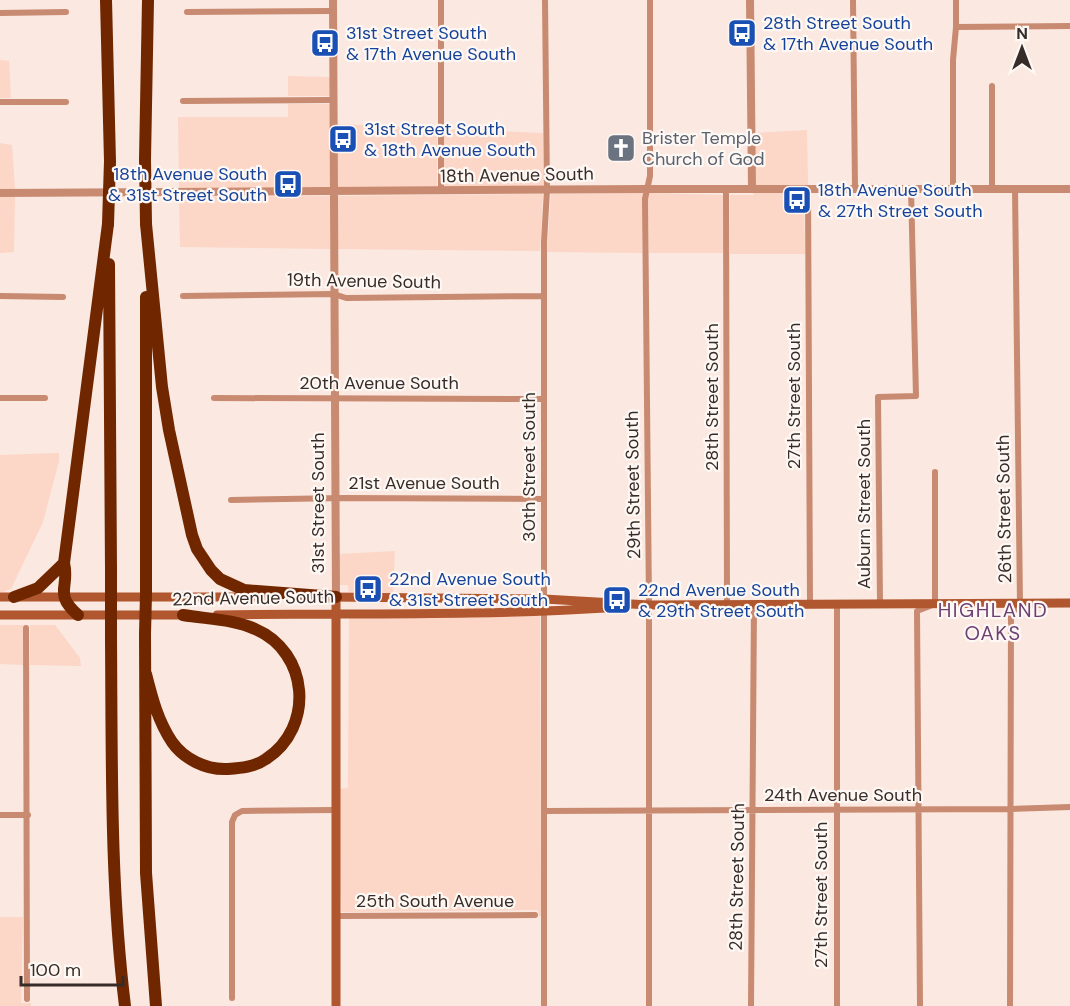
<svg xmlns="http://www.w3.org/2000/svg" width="1070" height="1006" viewBox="0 0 1070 1006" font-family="'DM Sans',sans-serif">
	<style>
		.built { fill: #fcd6c6 }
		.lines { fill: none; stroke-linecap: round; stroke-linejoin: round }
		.minor { stroke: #c88a70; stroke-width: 6 }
		.tertiary { stroke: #c88a70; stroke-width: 8 }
		.secondary { stroke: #b0572f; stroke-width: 9 }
		.motorway { stroke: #702700; stroke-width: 12 }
		.motorway-bridge { stroke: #702700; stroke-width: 12 }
		.labels { text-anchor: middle; stroke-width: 4.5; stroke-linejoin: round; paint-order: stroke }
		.transit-label { font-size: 18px; fill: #164399; stroke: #fef8f5; text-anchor: start }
		.worship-label { font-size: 18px; fill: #5b616d; stroke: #fef8f5; text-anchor: start }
		.street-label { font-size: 18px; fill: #372c27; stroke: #fef8f5 }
		.neighbourhood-label { font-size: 20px; letter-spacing: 1.5px; fill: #6f4074; stroke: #fef8f5 }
	</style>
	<rect width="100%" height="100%" fill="#fbe8e0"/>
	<path class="built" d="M 0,60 L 9,61 L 11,98 L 0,98 Z
		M 288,76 L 330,77 L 330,96 L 288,96 Z
		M 288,104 L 330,104 L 330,188 L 179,189 L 178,117 L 288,117 Z
		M 337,124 L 437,128 L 437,187 L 337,188 Z
		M 444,129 L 543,133 L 544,186 L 444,187 Z
		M 807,130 L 808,185 L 755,185 L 755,133 Z
		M 0,143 L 12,145 L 15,189 L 0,189 Z
		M 643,193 L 642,253 L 547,252 L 551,194 Z
		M 650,193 L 723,195 L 723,253 L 649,253 L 648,199 Z
		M 754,193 L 804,193 L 805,254 L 730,254 L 730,195 L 754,195 Z
		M 543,194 L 540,251 L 338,249 L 337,196 Z
		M 330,196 L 330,249 L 180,247 L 179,197 Z
		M 0,197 L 15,197 L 14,252 L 0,253 Z
		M 59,453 L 59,461 L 43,522 L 11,589 L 0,593 L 0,455 Z
		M 395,551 L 393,594 L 349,593 L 348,585 L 339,585 L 339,554 Z
		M 540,615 L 541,916 L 539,916 L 538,910 L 341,912 L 339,789 L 348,788 L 349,617 Z
		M 0,625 L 23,625 L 23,665 L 0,664 Z
		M 30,625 L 55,625 L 80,658 L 81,666 L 30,665 Z
		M 0,917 L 23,917 L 21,1003 L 31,1003 L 31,1006 L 0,1006 Z"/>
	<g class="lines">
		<path class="minor" d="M 853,0 L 855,188
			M 187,12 L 332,11
			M 0,13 L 66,12
			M 956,27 L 1070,26
			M 992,86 L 992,189
			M 183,101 L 333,100
			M 0,102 L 66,102
			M 726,189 L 727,605
			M 808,189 L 810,604
			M 953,189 L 953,60 L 956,27 L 956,0
			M 441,191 L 441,0
			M 0,296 L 63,297
			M 183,296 L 334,294 L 346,298 L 544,296
			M 0,398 L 45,398
			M 214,398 L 544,399
			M 231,500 L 344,498 L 544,499
			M 880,604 L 878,397 L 916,396 L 911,188
			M 26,628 L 27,999
			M 544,811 L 1011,809 L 1070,807
			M 0,815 L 28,815
			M 336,916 L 535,915
			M 232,998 L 232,822 L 235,815 L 242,811 L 335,810
			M 544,1006 L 544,242 L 547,190 L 545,0
			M 649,1006 L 649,605 L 645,199 L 650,176 L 650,0
			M 751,1006 L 754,605
			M 837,1006 L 837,604
			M 920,1006 L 917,611 L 935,604 L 935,472
			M 1010,1006 L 1011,614 L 1020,604 L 1015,188"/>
		<path class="tertiary" d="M 333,0 L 336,597
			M 750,0 L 752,189
			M 0,193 L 648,189 L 1070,189"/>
		<path class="secondary" d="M 0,597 L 268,597
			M 329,597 L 544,599 L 649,605 L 1070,603
			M 336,597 L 336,1006
			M 0,615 L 188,615
			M 217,615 C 346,613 476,616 605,608"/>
		<path class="motorway" d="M 106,0 L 110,161
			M 145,159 L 148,0
			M 146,224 L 162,387 L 169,430 L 192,535 L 197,549 L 211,570 L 220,579 L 244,590 L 336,597
			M 109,264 L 111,569
			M 146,594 L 146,297
			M 14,597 L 38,588 L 64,563
			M 78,615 C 53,593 70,588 64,563 L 108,224
			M 145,634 L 146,873 L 156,1006
			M 111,639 C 112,761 110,884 125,1006
			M 146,674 C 152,698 158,721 172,742 C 184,759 206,770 227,769 C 240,768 255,767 266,759 C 315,727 309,652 255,629 C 234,619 206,619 183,615"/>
		<path class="motorway-bridge" d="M 145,159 L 146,224
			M 108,224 L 110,161
			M 111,569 L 111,639
			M 145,634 L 146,594"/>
	</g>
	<defs>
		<g id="bus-square" transform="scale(1.5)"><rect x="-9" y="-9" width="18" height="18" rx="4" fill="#1a4fb4" stroke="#fef8f5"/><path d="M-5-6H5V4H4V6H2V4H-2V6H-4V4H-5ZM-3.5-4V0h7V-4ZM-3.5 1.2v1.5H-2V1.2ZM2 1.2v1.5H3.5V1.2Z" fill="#fff"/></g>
		<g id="church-square" transform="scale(1.5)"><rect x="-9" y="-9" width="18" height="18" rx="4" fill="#6b7280" stroke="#fef8f5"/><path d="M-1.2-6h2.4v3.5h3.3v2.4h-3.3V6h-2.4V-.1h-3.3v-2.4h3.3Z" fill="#fff"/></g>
	</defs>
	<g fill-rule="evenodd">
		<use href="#bus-square" x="742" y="33"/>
		<use href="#bus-square" x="325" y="43"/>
		<use href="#bus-square" x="343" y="139"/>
		<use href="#church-square" x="621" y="148"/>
		<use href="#bus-square" x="288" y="184"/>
		<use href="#bus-square" x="797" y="200"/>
		<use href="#bus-square" x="368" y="589"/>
		<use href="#bus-square" x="617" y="600"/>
	</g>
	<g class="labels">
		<g class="transit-label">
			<text x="763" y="29">28th Street South<tspan x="763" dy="21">&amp; 17th Avenue South</tspan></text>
			<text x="346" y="39">31st Street South<tspan x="346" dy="21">&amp; 17th Avenue South</tspan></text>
			<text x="364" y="135">31st Street South<tspan x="364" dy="21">&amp; 18th Avenue South</tspan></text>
			<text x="267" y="180" text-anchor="end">18th Avenue South<tspan x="267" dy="21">&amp; 31st Street South</tspan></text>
			<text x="818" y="196">18th Avenue South<tspan x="818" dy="21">&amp; 27th Street South</tspan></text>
			<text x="389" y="585">22nd Avenue South<tspan x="389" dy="21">&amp; 31st Street South</tspan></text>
			<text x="638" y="596">22nd Avenue South<tspan x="638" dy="21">&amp; 29th Street South</tspan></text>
		</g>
		<g class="worship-label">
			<text x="642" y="144">Brister Temple<tspan x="642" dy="21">Church of God</tspan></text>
		</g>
		<g class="street-label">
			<text transform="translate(517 175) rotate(-1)" y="6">18th Avenue South</text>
			<text transform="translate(364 281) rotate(1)" y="6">19th Avenue South</text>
			<text x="379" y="389">20th Avenue South</text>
			<text transform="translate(794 396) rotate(-90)" y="6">27th Street South</text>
			<text transform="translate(712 397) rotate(-90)" y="6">28th Street South</text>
			<text transform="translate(529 467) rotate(-90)" y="6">30th Street South</text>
			<text x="424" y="489">21st Avenue South</text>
			<text transform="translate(633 485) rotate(-91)" y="6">29th Street South</text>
			<text transform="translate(318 503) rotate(-90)" y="6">31st Street South</text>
			<text transform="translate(864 504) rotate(-90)" y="6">Auburn Street South</text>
			<text transform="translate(1004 509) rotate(-91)" y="6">26th Street South</text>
			<text transform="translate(253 598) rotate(-1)" y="6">22nd Avenue South</text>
			<text x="843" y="801">24th Avenue South</text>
			<text transform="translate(737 877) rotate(-89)" y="6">28th Street South</text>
			<text transform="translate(821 895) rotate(-90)" y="6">27th Street South</text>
			<text x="435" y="907">25th South Avenue</text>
		</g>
		<g class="neighbourhood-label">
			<text x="993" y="617">HIGHLAND<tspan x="993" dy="23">OAKS</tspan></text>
		</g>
	</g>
	<g transform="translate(1022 48)" stroke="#fef8f5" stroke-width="4.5" paint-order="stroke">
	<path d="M0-4.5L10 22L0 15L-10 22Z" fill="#372c27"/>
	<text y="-9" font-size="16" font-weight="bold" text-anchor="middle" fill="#372c27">N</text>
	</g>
	<path d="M21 976v9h102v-9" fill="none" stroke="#372c27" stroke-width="3"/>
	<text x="30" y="976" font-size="18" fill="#372c27" stroke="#fef8f5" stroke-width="4.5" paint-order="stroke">100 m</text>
</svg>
